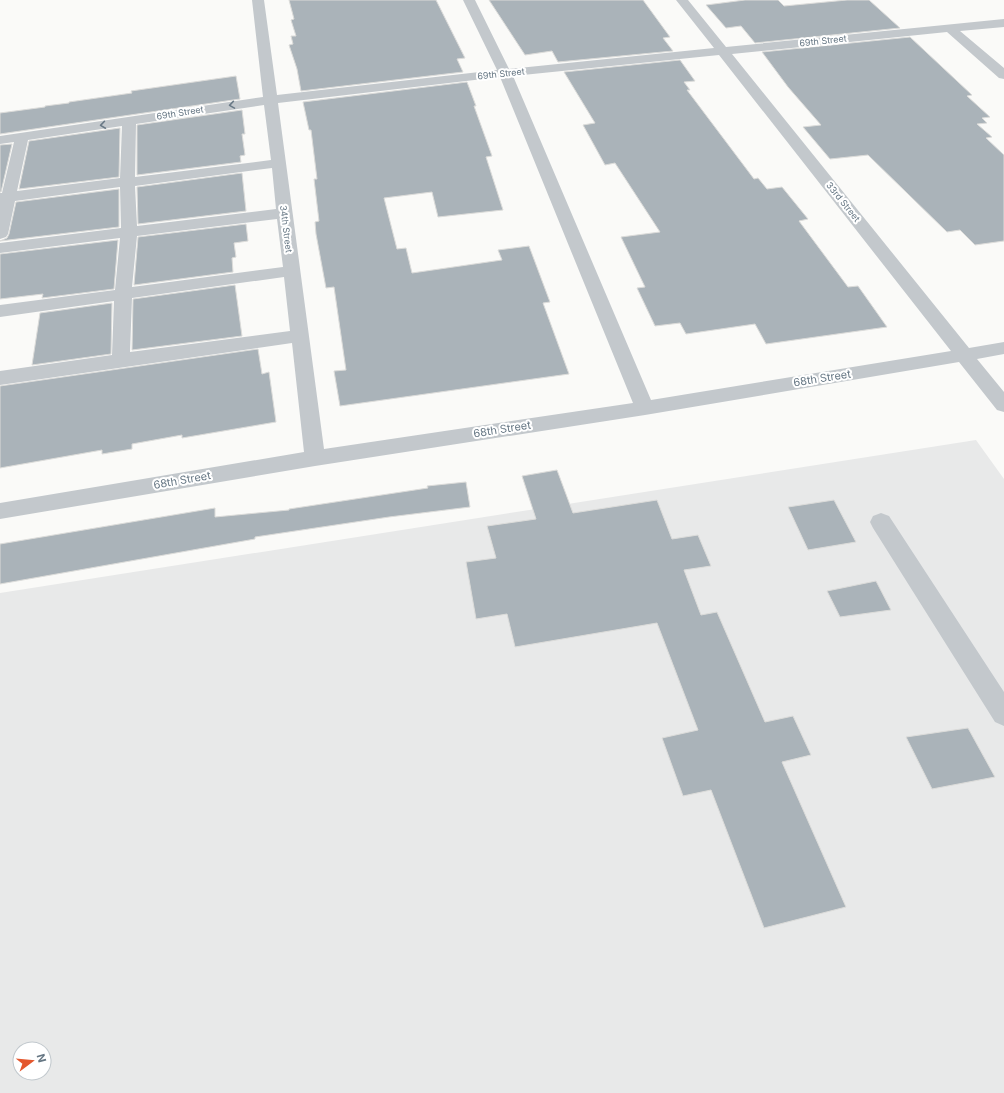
<svg xmlns="http://www.w3.org/2000/svg" width="1004" height="1093" viewBox="0 0 1004 1093" font-family="Inter,sans-serif">
	<style>
		.built { fill: #e8e9e9; fill-rule: evenodd }
		.building { fill: #aab3b9; stroke: #dcdcda }
		.lines { fill: none; stroke-linecap: round; stroke-linejoin: round }
		.minor { fill: #c3c8cc; fill-rule: evenodd }
		.oneway { stroke: #6a7a87 }
		.labels { text-anchor: middle; stroke-width: 4; stroke-linejoin: round; paint-order: stroke }
		.far-street-label { font-size: 9px; fill: #657683; stroke: #fff }
		.street-label { font-size: 11px; fill: #657683; stroke: #fff }
	</style>
	<rect width="100%" height="100%" fill="#fafaf8"/>
	<path class="built" d="M 976,440 L 1004,479 L 1004,1093 L 0,1093 L 0,593 ZM 20,1049 L 44,1049 L 44,1073 L 20,1073 Z"/>
	<path class="building" d="M 289,0 L 436,0 L 465,58 L 457,59 L 463,72 L 301,91 L 297,69 L 289,45 L 293,44 L 291,36 L 296,36 L 291,20 L 294,19 Z
		M 489,0 L 643,0 L 670,37 L 663,38 L 673,51 L 558,62 L 552,51 L 525,55 Z
		M 745,0 L 778,0 L 784,6 L 847,0 L 869,0 L 900,28 L 755,43 L 741,26 L 726,28 L 706,5 Z
		M 910,37 L 972,95 L 967,96 L 990,117 L 982,118 L 987,123 L 977,124 L 992,137 L 986,138 L 1004,155 L 1004,241 L 975,245 L 960,230 L 947,232 L 868,155 L 830,159 L 803,127 L 821,125 L 788,87 L 762,52 Z
		M 680,60 L 695,81 L 684,82 L 690,90 L 687,90 L 754,179 L 758,178 L 767,189 L 782,187 L 808,219 L 799,221 L 848,287 L 858,286 L 887,327 L 766,344 L 755,324 L 686,334 L 680,323 L 655,326 L 637,288 L 645,287 L 621,237 L 660,232 L 615,163 L 605,165 L 583,125 L 595,123 L 564,72 Z
		M 236,76 L 240,99 L 0,134 L 0,113 L 45,107 L 45,106 L 69,103 L 69,102 L 132,93 L 131,91 Z
		M 467,82 L 476,106 L 474,106 L 492,156 L 486,157 L 503,210 L 438,217 L 432,192 L 384,198 L 397,249 L 406,248 L 412,273 L 502,260 L 498,250 L 529,246 L 550,302 L 543,303 L 569,374 L 340,406 L 334,371 L 346,370 L 334,287 L 326,288 L 316,234 L 315,222 L 319,221 L 314,179 L 317,179 L 311,130 L 309,130 L 303,102 Z
		M 242,110 L 245,134 L 242,134 L 245,155 L 240,156 L 241,162 L 137,175 L 137,125 Z
		M 120,128 L 119,177 L 19,189 L 29,141 Z
		M 12,144 L 1,192 L 0,192 L 0,145 Z
		M 242,173 L 246,211 L 138,224 L 137,187 Z
		M 119,189 L 119,227 L 0,241 L 7,238 L 9,234 L 16,202 Z
		M 246,224 L 248,241 L 234,243 L 236,257 L 232,258 L 233,272 L 134,285 L 138,237 Z
		M 118,240 L 114,289 L 42,298 L 43,294 L 0,299 L 0,254 Z
		M 235,285 L 242,336 L 132,350 L 133,299 Z
		M 112,303 L 111,354 L 32,365 L 40,313 Z
		M 258,349 L 262,374 L 269,372 L 276,422 L 182,438 L 182,435 L 132,444 L 132,449 L 102,454 L 102,450 L 0,468 L 0,386 Z
		M 557,470 L 573,513 L 657,500 L 672,539 L 698,535 L 711,566 L 684,570 L 701,615 L 717,612 L 765,722 L 793,716 L 811,755 L 782,762 L 846,907 L 764,928 L 711,790 L 683,796 L 662,738 L 698,730 L 657,623 L 515,647 L 507,614 L 476,619 L 466,562 L 496,558 L 487,526 L 536,519 L 522,476 Z
		M 466,482 L 470,507 L 389,517 L 255,537 L 255,539 L 0,584 L 0,544 L 215,508 L 215,517 L 289,510 L 289,509 L 428,488 L 427,486 Z
		M 834,500 L 856,542 L 808,550 L 788,507 Z
		M 876,581 L 891,610 L 840,617 L 827,591 Z
		M 968,728 L 995,777 L 932,789 L 906,737 Z"/>
	<g class="lines">
		<path class="minor" d="M 252,0 L 264,0 L 277,95 L 497,70 L 463,0 L 475,0 L 509,69 L 714,48 L 676,0 L 688,0 L 726,47 L 1004,19 L 1004,27 L 960,31 L 1004,68 L 1004,79 L 999,78 L 947,32 L 732,54 L 969,348 L 1004,342 L 1004,354 L 977,359 L 1004,392 L 1004,412 L 997,410 L 959,362 L 645,415 L 315,466 L 0,519 L 0,503 L 304,452 L 292,343 L 0,385 L 0,371 L 112,355 L 114,301 L 0,317 L 0,305 L 115,290 L 120,238 L 0,253 L 0,243 L 121,228 L 120,187 L 15,201 L 8,234 L 6,237 L 0,239 L 0,193 L 2,193 L 14,142 L 0,144 L 0,136 L 263,97 ZM 719,55 L 951,351 L 651,400 L 513,76 ZM 500,77 L 633,403 L 324,449 L 278,103 ZM 264,105 L 271,160 L 135,177 L 136,124 ZM 122,126 L 120,178 L 17,191 L 28,140 ZM 272,168 L 276,209 L 137,226 L 135,186 ZM 277,219 L 283,267 L 132,287 L 137,236 ZM 284,277 L 290,331 L 130,352 L 132,298 Z
			M 881,513 L 889,516 L 1004,692 L 1004,726 L 995,722 L 873,528 L 870,522 L 873,516 Z"/>
	</g>
	<defs><path id="oneway-chevron" d="M-2-3.5L2.5 0L-2 3.5" fill="none" stroke-width="1.6" stroke-linecap="round" stroke-linejoin="round"/></defs>
	<g class="oneway">
		<use href="#oneway-chevron" transform="translate(232 105) rotate(171)"/>
		<use href="#oneway-chevron" transform="translate(103 125) rotate(172)"/>
	</g>
	<g class="labels">
		<g class="far-street-label">
			<text transform="translate(823 41) rotate(-6)" y="3">69th Street</text>
			<text transform="translate(501 74) rotate(-6)" y="3">69th Street</text>
			<text transform="translate(180 113) rotate(-9)" y="3">69th Street</text>
			<text transform="translate(843 202) rotate(51)" y="3">33rd Street</text>
			<text transform="translate(286 229) rotate(83)" y="3">34th Street</text>
		</g>
		<g class="street-label">
			<text transform="translate(822 378) rotate(-9)" y="4">68th Street</text>
			<text transform="translate(502 429) rotate(-9)" y="4">68th Street</text>
			<text transform="translate(182 480) rotate(-10)" y="4">68th Street</text>
		</g>
	</g>
	<g transform="translate(32 1061) rotate(74)"><circle r="19" fill="#ffffff" stroke="#c1c8cd"/>
	<path d="M0-3L7 15L0 10L-7 15Z" fill="#e4572e"/>
	<text y="-6" font-size="11" font-weight="bold" text-anchor="middle" fill="#657683">N</text>
	</g>
</svg>
